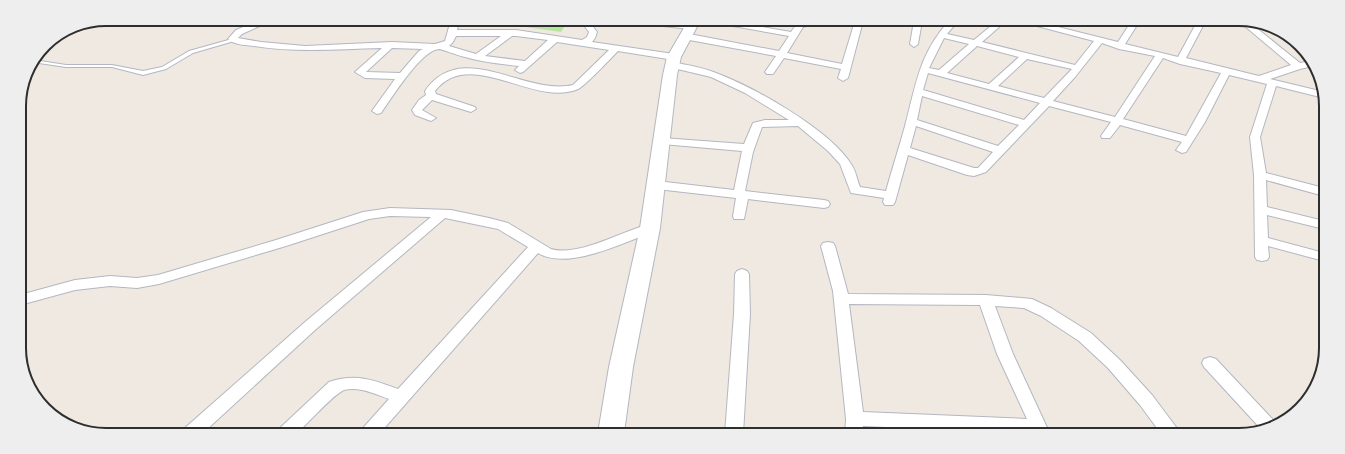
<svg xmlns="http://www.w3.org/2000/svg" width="1345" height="454" viewBox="0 0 1345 454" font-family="Quicksand,sans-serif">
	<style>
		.green { fill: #b6e59e }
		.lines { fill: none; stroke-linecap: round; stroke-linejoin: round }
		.lane-casing { stroke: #b4b7c1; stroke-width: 2 }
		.street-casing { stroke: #b4b7c1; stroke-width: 2 }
		.secondary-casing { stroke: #b4b7c1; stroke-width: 2 }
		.lane { fill: #fff; fill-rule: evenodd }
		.street { fill: #fff; fill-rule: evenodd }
		.secondary { fill: #fff; fill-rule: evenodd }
		.rim { fill: none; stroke: #2e2e2e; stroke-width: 2 }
	</style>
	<rect width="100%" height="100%" fill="#efe9e1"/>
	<path class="green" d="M 463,20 L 575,20 L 579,26 L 565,26 L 561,32 L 505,24 L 462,24 Z"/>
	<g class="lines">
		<g class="lane-casing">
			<path id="lane" d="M 232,39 L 234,40 L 234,41 L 193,53 L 166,69 L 143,75 L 112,67 L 66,67 L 32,62 L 34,60 L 66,65 L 112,65 L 143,71 L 162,67 L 189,51 Z"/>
		</g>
		<g class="street-casing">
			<path id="street" d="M 263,19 L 275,19 L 242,34 L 238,38 L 261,42 L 305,46 L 392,42 L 435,44 L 445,41 L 451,20 L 459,20 L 457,30 L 516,30 L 582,40 L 587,37 L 589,32 L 580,20 L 588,20 L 597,32 L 595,38 L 592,42 L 674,54 L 678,57 L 674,60 L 618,51 C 611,58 585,86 578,89 C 534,108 470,46 435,91 L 436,94 L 475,107 L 476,109 L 471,112 L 432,100 L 422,110 L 436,118 L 431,121 L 415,115 L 412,110 L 419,100 L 426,95 L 425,91 C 462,38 524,96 573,85 L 609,50 L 557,42 L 523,72 L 520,73 L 515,70 L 519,66 C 501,64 482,62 465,57 C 459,56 442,49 439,49 C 421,50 391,99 381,113 L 377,114 L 372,111 L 395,79 L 365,78 L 355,72 L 382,48 C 339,49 297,53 254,46 C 246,45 234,45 228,39 L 236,30 ZM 456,36 L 501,36 L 476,54 L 449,46 L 453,42 ZM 512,36 L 516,36 L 548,40 L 525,61 L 485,56 ZM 392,48 L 423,49 L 419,51 L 400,73 L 366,72 Z
				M 632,20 L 653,20 L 690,25 L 694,27 L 690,29 L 636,23 L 633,23 Z
				M 712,21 L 728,21 L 791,32 C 799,20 803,21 817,21 L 816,23 L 803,27 L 787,53 L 842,64 L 855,21 L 863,21 L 848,78 L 843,81 L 838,78 L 841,69 L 784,58 L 773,74 L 767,74 L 765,72 L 776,56 L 684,39 L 680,36 L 684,33 L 779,51 L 789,36 L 716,23 Z
				M 914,21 L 922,21 L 918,44 L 914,47 L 910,44 Z
				M 949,21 L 958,21 L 947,34 L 974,40 L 997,21 L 1006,21 L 982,42 L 1075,65 L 1094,41 L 1018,21 L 1034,21 L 1118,42 L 1131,22 L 1139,22 L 1125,44 L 1178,57 L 1197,22 L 1205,22 L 1186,58 L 1259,76 L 1291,65 L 1240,22 L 1249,22 L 1300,63 L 1311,61 L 1313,66 L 1300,69 L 1270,79 L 1324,92 L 1324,98 L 1276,86 L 1260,137 L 1266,173 L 1324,188 L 1324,196 L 1266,180 L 1267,207 L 1324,221 L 1324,229 L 1267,215 L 1268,238 L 1324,253 L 1324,261 L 1268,246 L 1269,257 L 1267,260 L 1262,261 L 1257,260 L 1255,257 L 1254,175 L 1250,137 L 1267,84 L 1229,75 L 1205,122 L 1186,152 L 1182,153 L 1176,150 L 1182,142 L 1120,125 L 1110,138 L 1102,138 L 1101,136 L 1111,122 L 1049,106 L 986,172 L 974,176 L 967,175 L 908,155 L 895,202 L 893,205 L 885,205 L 883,202 L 884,198 L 851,193 L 840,164 L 828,151 L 798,126 L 762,127 L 753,152 L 745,191 L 824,200 L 828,201 L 830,204 L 828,207 L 824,208 L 748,199 L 744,219 L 734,219 L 733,216 L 736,198 L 657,189 L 653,188 L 651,185 L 653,182 L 657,181 L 734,190 L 742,151 L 662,144 L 657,141 L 662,138 L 744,144 L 753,123 L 765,120 L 789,120 L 745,93 L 711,77 L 669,67 L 667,65 L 672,62 C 687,65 702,67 716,73 C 754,87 830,130 851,164 C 856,171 857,180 860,187 L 886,191 C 892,169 899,148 905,126 C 916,85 919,54 949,21 ZM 944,38 L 969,44 L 939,70 L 929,68 ZM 1102,43 L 1119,49 L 1155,56 L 1115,117 L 1053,101 L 1075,77 ZM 977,46 L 1019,57 L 989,84 L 947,73 ZM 1163,58 L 1180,64 L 1221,73 L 1186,136 L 1123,119 ZM 1027,59 L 1072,69 L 1044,98 L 998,86 ZM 928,73 L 1040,103 L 1024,120 L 923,90 ZM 922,96 L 1019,125 L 998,146 L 917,120 ZM 916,126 L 993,152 L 978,168 L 974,168 L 910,148 Z
				M 390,208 L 451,210 L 489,218 L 508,223 L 551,249 C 579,257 622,231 650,224 L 655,225 L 657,228 L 655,231 C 625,242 568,271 538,253 L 380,433 L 360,433 L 363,428 L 389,399 C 375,394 359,386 344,390 C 335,393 306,425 298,432 L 278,432 L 281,427 L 329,382 C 356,373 373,380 398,389 L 528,247 L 498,229 L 445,218 L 315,330 L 204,432 L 183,432 L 186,427 L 305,322 L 431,217 L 390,216 L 369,219 L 286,246 L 159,284 L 137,288 L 110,286 L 75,290 L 20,305 L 20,295 L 75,280 L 110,276 L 137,278 L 158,275 L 276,240 L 363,212 Z
				M 828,242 L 833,243 L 835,246 L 848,294 L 986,295 L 1032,299 L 1051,308 L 1091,333 L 1120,360 L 1152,395 L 1182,435 L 1162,435 L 1140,405 L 1108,368 L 1079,341 L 1041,316 L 1024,308 L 995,306 L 1013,354 L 1050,434 L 863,426 L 863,434 L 845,434 L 846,419 L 833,291 L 821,246 L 823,243 ZM 849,304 L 980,305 L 997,354 L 1027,419 L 863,412 Z
				M 742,269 L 747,271 L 749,274 L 750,314 L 743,434 L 725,434 L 734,314 L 735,274 L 737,271 Z
				M 1210,357 L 1216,359 L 1276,423 L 1261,429 L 1204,367 L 1202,363 L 1204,359 Z"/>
		</g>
		<g class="secondary-casing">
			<path id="secondary" d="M 688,21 L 700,21 L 681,57 L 677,75 L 660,228 L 633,367 L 624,433 L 598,433 L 609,367 L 640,228 L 663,75 L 667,57 Z"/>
		</g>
		<use href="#lane" class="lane"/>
		<use href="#street" class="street"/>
		<use href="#secondary" class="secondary"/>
	</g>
	<path d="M0 0H1345V454H0ZM106 26H1239A80 80 0 0 1 1319 106V348A80 80 0 0 1 1239 428H106A80 80 0 0 1 26 348V106A80 80 0 0 1 106 26Z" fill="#eee" fill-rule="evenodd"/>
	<path class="rim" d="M106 26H1239A80 80 0 0 1 1319 106V348A80 80 0 0 1 1239 428H106A80 80 0 0 1 26 348V106A80 80 0 0 1 106 26Z"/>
</svg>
